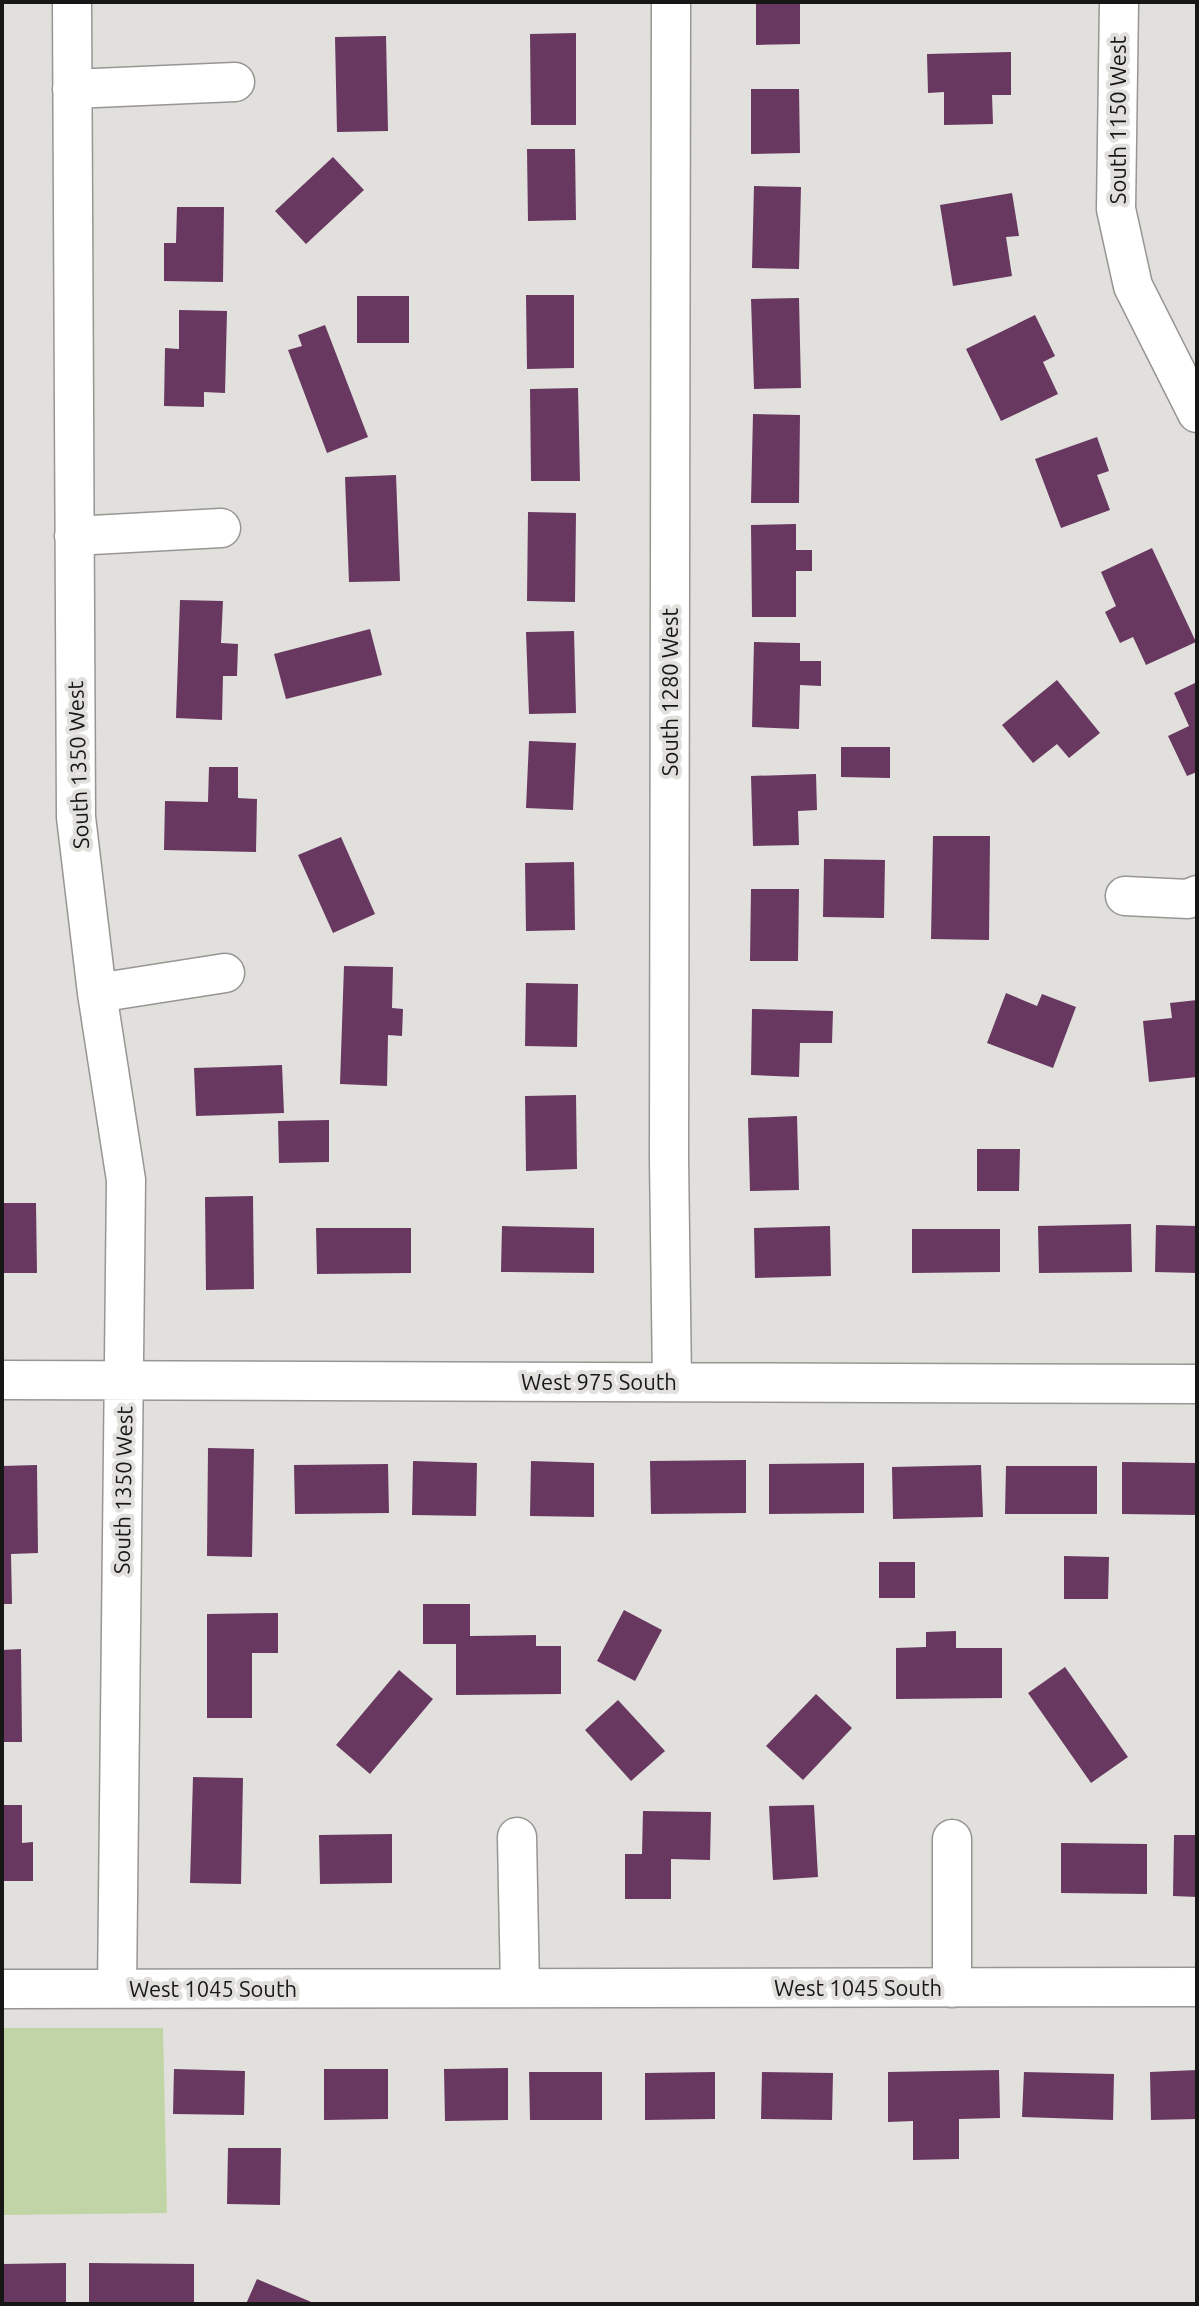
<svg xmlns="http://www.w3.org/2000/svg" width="1199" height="2306" viewBox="0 0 1199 2306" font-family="Ubuntu,sans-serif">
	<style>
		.green { fill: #c1d4a5 }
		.building { fill: #683861 }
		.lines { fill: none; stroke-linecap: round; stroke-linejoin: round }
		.minor-casing { stroke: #979693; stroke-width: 41 }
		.minor { stroke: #fff; stroke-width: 38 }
		.labels { text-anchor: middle; stroke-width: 8; stroke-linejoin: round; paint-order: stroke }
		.street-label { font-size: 22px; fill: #171715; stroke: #e1e0dc }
	</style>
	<rect width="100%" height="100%" fill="#e1e0dc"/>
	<path class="green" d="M 2,2028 L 163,2028 L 167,2213 L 2,2215 Z"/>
	<path class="building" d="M 756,2 L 800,2 L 800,44 L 756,45 Z
		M 576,33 L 576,125 L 531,125 L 530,34 Z
		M 386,36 L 388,131 L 337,132 L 335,37 Z
		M 1011,52 L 1011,95 L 992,95 L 993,124 L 944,125 L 944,92 L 928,93 L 927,54 Z
		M 751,89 L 799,89 L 800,153 L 751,154 Z
		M 527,149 L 575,149 L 576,220 L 528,221 Z
		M 333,157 L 364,190 L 306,244 L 275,211 Z
		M 754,186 L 801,187 L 799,269 L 752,268 Z
		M 1012,193 L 1019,236 L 1006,237 L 1012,276 L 953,286 L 940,205 Z
		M 177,207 L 224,207 L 223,282 L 164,281 L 164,243 L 176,243 Z
		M 526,295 L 574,295 L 574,368 L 527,369 Z
		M 357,296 L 409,296 L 409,343 L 357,343 Z
		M 799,298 L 801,388 L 754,389 L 751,299 Z
		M 179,310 L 227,311 L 225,393 L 204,392 L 204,407 L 164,406 L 165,348 L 179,349 Z
		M 1035,315 L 1055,356 L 1043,362 L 1058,394 L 1001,421 L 966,349 Z
		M 325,325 L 368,437 L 327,453 L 288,350 L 302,346 L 298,335 Z
		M 578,388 L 580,481 L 531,481 L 530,389 Z
		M 753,414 L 800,415 L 799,503 L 751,503 Z
		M 1097,437 L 1109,471 L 1097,475 L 1110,510 L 1061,528 L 1035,459 Z
		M 396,475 L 400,581 L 349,582 L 345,477 Z
		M 528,512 L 576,513 L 575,602 L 527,601 Z
		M 796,524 L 796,550 L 812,550 L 812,571 L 796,571 L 796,617 L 752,617 L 751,525 Z
		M 1152,548 L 1196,642 L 1146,665 L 1133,637 L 1120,643 L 1105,612 L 1116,606 L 1101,572 Z
		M 180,600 L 223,601 L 221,643 L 238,644 L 237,676 L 223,676 L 222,720 L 176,718 Z
		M 370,629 L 382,675 L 286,699 L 274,654 Z
		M 574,631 L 576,713 L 529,714 L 526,632 Z
		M 754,642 L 800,643 L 800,661 L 821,661 L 821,686 L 800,685 L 799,729 L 752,727 Z
		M 1057,680 L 1100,733 L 1069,758 L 1057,744 L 1033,763 L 1002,725 Z
		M 1197,682 L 1197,772 L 1187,776 L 1168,736 L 1189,726 L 1174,693 Z
		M 529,741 L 576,743 L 573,810 L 526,808 Z
		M 841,747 L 890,747 L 890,778 L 841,777 Z
		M 209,767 L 238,767 L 238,798 L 257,799 L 256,852 L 164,850 L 165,801 L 208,802 Z
		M 816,774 L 817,810 L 798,811 L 799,845 L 753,846 L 751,776 Z
		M 933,836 L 990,836 L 989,940 L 931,939 Z
		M 341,837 L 375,914 L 333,933 L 298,855 Z
		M 824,859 L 885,860 L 884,918 L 823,917 Z
		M 574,862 L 575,930 L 526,931 L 525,863 Z
		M 751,889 L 799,889 L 798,961 L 750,961 Z
		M 344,966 L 393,967 L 392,1008 L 403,1009 L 402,1036 L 388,1035 L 387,1086 L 340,1084 Z
		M 526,983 L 578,984 L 577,1047 L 525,1046 Z
		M 1006,993 L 1037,1006 L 1042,994 L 1076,1007 L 1053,1068 L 987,1043 Z
		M 1197,1000 L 1197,1077 L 1149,1082 L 1143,1021 L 1172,1018 L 1170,1003 Z
		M 752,1009 L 833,1011 L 832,1043 L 800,1043 L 799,1077 L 751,1075 Z
		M 282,1065 L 284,1113 L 196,1116 L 194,1068 Z
		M 576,1095 L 577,1169 L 526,1171 L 525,1096 Z
		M 797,1116 L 799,1190 L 750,1191 L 748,1118 Z
		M 329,1120 L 329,1162 L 279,1163 L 278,1121 Z
		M 977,1149 L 1020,1149 L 1019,1191 L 977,1191 Z
		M 253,1196 L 254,1289 L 206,1290 L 205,1197 Z
		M 2,1203 L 36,1203 L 37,1273 L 2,1273 Z
		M 1131,1224 L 1132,1272 L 1039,1273 L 1038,1226 Z
		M 1156,1225 L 1197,1226 L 1197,1273 L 1155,1272 Z
		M 502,1226 L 594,1228 L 594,1273 L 501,1272 Z
		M 830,1226 L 831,1276 L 755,1278 L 754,1228 Z
		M 316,1228 L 411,1228 L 411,1273 L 317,1274 Z
		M 912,1229 L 1000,1229 L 1000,1272 L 912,1273 Z
		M 208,1448 L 254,1449 L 252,1557 L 207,1556 Z
		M 746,1460 L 746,1513 L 651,1514 L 650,1461 Z
		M 413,1461 L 477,1463 L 476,1516 L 412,1515 Z
		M 531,1461 L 594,1463 L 594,1517 L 530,1516 Z
		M 1122,1462 L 1197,1463 L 1197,1515 L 1122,1514 Z
		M 864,1463 L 864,1513 L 769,1514 L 769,1464 Z
		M 388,1464 L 389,1513 L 295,1514 L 294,1465 Z
		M 37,1465 L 38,1553 L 11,1554 L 12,1604 L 2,1604 L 2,1466 Z
		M 981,1465 L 983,1517 L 893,1519 L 892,1467 Z
		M 1006,1466 L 1097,1466 L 1097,1514 L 1005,1514 Z
		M 1064,1556 L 1109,1557 L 1108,1599 L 1064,1599 Z
		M 879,1562 L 915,1562 L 915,1598 L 879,1598 Z
		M 423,1604 L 470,1604 L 470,1636 L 536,1635 L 536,1646 L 561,1646 L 561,1694 L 456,1695 L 456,1644 L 423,1644 Z
		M 624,1610 L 662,1630 L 635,1681 L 597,1661 Z
		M 278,1613 L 278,1653 L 252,1653 L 252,1718 L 207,1718 L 207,1614 Z
		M 956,1631 L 956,1648 L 1002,1648 L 1002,1698 L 896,1699 L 896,1648 L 926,1647 L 926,1632 Z
		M 21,1649 L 22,1742 L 2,1742 L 2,1650 Z
		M 1065,1667 L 1128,1757 L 1091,1783 L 1028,1693 Z
		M 399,1670 L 433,1699 L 370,1774 L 336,1745 Z
		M 816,1694 L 852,1728 L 803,1780 L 766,1746 Z
		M 618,1700 L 665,1751 L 631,1781 L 585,1730 Z
		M 193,1777 L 243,1778 L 241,1884 L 190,1883 Z
		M 2,1805 L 22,1805 L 22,1843 L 33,1842 L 33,1881 L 2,1881 Z
		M 814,1805 L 818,1877 L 773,1880 L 769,1806 Z
		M 643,1811 L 711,1812 L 710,1860 L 671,1859 L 671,1899 L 625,1899 L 625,1854 L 642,1854 Z
		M 392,1834 L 392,1883 L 320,1884 L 319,1835 Z
		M 1174,1835 L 1197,1835 L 1197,1897 L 1173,1896 Z
		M 1061,1843 L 1147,1844 L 1147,1894 L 1061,1893 Z
		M 508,2068 L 508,2120 L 445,2121 L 444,2069 Z
		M 174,2069 L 245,2071 L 244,2115 L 173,2114 Z
		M 324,2069 L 388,2069 L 388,2119 L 324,2120 Z
		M 999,2070 L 1000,2118 L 959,2119 L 959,2159 L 913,2160 L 913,2121 L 888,2122 L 888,2072 Z
		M 1197,2070 L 1197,2119 L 1151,2120 L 1150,2072 Z
		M 529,2072 L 602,2072 L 602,2120 L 530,2120 Z
		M 715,2072 L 715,2119 L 645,2120 L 645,2073 Z
		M 762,2072 L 833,2073 L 832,2120 L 761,2119 Z
		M 1024,2072 L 1114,2074 L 1113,2120 L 1022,2117 Z
		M 228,2148 L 281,2148 L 280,2205 L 227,2204 Z
		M 66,2263 L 66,2304 L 2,2304 L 2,2264 Z
		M 89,2263 L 194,2264 L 194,2304 L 89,2304 Z
		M 257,2279 L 316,2304 L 246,2304 Z"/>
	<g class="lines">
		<g class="minor-casing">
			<path id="minor" d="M 72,2 L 76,817 L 97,993 L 126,1180 L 117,1989
				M 671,2 L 669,1159 L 672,1382
				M 1119,2 L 1116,209 L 1133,286 L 1197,413
				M 72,89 L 235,82
				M 74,536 L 221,528
				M 1125,896 L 1188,899 L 1197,895
				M 97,993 L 225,973
				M 2,1380 L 1197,1384
				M 517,1837 L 520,1988
				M 952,1839 L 952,1988
				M 2,1989 L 1197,1987"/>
		</g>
		<use href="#minor" class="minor"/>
	</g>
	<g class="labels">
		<g class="street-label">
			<text transform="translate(1118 120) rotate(-90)" y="8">South 1150 West</text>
			<text transform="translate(670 692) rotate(-90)" y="8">South 1280 West</text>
			<text transform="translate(78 765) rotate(-92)" y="8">South 1350 West</text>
			<text x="599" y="1390">West 975 South</text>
			<text transform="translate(123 1490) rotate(-89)" y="8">South 1350 West</text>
			<text x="858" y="1996">West 1045 South</text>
			<text x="213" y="1997">West 1045 South</text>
		</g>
	</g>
	<rect width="1199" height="2306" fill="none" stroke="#171715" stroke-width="8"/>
</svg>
